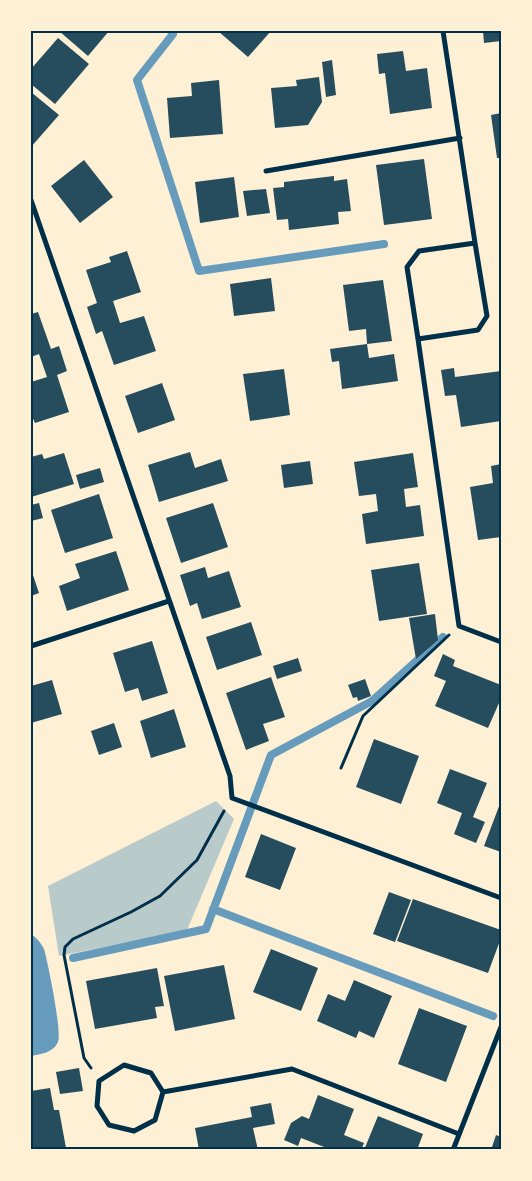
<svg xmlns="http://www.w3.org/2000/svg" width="532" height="1181" viewBox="0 0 532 1181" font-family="Inter,sans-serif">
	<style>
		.green { fill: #b9caca }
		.water { fill: #669bbc }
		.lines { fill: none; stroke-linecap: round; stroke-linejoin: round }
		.stream { stroke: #669bbc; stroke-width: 8 }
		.building { fill: #264d5e }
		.path { stroke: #003049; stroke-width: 3 }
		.minor { stroke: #003049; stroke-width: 5 }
		.neatline { fill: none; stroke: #003049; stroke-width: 2 }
	</style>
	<rect width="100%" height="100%" fill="#fdf0d5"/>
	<path class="green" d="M 216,801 L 234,819 L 187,930 L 59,956 L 48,886 Z"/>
	<path class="water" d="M 31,934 C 37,938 41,943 44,949 C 48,963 62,1031 58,1042 C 53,1053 41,1054 31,1056 Z"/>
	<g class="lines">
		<path class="stream" d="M 171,31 L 173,34 L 137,80 L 199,271 L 384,244
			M 213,909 L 493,1016
			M 73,958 L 206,929 L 271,755 L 372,701 L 443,637"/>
	</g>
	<path class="building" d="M 59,31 L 109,31 L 88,56 Z
		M 218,31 L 271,31 L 248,57 Z
		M 483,31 L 501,31 L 501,41 L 484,43 Z
		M 58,38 L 89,64 L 55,104 L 31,84 L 31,69 Z
		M 403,51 L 406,71 L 427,68 L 432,108 L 390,114 L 385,73 L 379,74 L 377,54 Z
		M 332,60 L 336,95 L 326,97 L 322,62 Z
		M 319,77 L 322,102 L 308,125 L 275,128 L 271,88 L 297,86 L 296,80 Z
		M 219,80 L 223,134 L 170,138 L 167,98 L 192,96 L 191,83 Z
		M 31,92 L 59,115 L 31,147 Z
		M 501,113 L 501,158 L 497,158 L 491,115 Z
		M 424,159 L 432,219 L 384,225 L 376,165 Z
		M 84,160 L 113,197 L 80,223 L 51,186 Z
		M 334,176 L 334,181 L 347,179 L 351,211 L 338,212 L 339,224 L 289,230 L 288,219 L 277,220 L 273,188 L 284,187 L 284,182 Z
		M 234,177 L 239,217 L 200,223 L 195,182 Z
		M 266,189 L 270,213 L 247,216 L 243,191 Z
		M 127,251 L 141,292 L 113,301 L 120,323 L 144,316 L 156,351 L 114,365 L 102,331 L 96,334 L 87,307 L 97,303 L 86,270 L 111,262 L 109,257 Z
		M 271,278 L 275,311 L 234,316 L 230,284 Z
		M 383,280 L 392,341 L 367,344 L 366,329 L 349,331 L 343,285 Z
		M 38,312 L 51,349 L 59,346 L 67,371 L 57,375 L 69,412 L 35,423 L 31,414 L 31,382 L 47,377 L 39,354 L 31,357 L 31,314 Z
		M 367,344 L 369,358 L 394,354 L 398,381 L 342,389 L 339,361 L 332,362 L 330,349 Z
		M 454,368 L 455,377 L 501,371 L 501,421 L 461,427 L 456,395 L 445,396 L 441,370 Z
		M 284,369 L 290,415 L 250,421 L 243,374 Z
		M 162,383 L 175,420 L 138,433 L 125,396 Z
		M 190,452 L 195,468 L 221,459 L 228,481 L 159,502 L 148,465 Z
		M 64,453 L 74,484 L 31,497 L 31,457 L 42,454 L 44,459 Z
		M 413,453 L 418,487 L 404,489 L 406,507 L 420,505 L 424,536 L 366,544 L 362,514 L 378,511 L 376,494 L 359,496 L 354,462 Z
		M 310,461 L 313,484 L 284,488 L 281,465 Z
		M 501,464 L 501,537 L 478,540 L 470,487 L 493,483 L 491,466 Z
		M 100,468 L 104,482 L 80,489 L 76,475 Z
		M 99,494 L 113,538 L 65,553 L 51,510 Z
		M 39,503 L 43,518 L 31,521 L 31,505 Z
		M 213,503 L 228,547 L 181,563 L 166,518 Z
		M 116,551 L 129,590 L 67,611 L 59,586 L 80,578 L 75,564 Z
		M 419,563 L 427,614 L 379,621 L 371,570 Z
		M 205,567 L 208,578 L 229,571 L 241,607 L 202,619 L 197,603 L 190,606 L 180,575 Z
		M 31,569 L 39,593 L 31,596 Z
		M 435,614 L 438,640 L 416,659 L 409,618 Z
		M 251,622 L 262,655 L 217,670 L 206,637 Z
		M 152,641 L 168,693 L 142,701 L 138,688 L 125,692 L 113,653 Z
		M 443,654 L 455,660 L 453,666 L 501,685 L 501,703 L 499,703 L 488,728 L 435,706 L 446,681 L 434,676 Z
		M 298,658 L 302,671 L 277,679 L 273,666 Z
		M 271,677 L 285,717 L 263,724 L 269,741 L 246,750 L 226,693 Z
		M 365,679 L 371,696 L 358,701 L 357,697 L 353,698 L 348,685 Z
		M 52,680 L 62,714 L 31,723 L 31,686 Z
		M 174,709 L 186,747 L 151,758 L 140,721 Z
		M 114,723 L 122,747 L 99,755 L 91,731 Z
		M 374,739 L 419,756 L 401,804 L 356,787 Z
		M 450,769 L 487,783 L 473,817 L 485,822 L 476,843 L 454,834 L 462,813 L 437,803 Z
		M 501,801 L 501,852 L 484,846 Z
		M 261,834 L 296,848 L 280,890 L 245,877 Z
		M 389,892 L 411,900 L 395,942 L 373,934 Z
		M 413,899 L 501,930 L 501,938 L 488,973 L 397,941 Z
		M 271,949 L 318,968 L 301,1011 L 253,992 Z
		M 224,965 L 235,1019 L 175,1031 L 164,976 Z
		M 157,968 L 164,1006 L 155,1007 L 157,1018 L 95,1029 L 86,981 Z
		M 354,980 L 392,996 L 374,1038 L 359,1031 L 356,1038 L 317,1021 L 328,994 L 345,1001 Z
		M 419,1008 L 467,1026 L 446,1082 L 398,1064 Z
		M 79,1068 L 83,1091 L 60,1094 L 56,1072 Z
		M 50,1088 L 54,1110 L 59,1110 L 66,1148 L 62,1149 L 63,1150 L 31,1150 L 31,1091 Z
		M 318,1095 L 354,1109 L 344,1135 L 364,1143 L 361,1150 L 332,1150 L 301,1138 L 298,1146 L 284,1140 L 291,1123 L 302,1116 L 309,1119 Z
		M 271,1103 L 275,1124 L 253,1128 L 258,1150 L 199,1150 L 195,1128 L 252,1117 L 250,1107 Z
		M 378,1116 L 423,1134 L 417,1150 L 364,1150 Z
		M 496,1135 L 501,1137 L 501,1150 L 491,1150 Z"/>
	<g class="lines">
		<path class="path" d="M 341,768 L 363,716 L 449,635
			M 91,1068 L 84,1058 L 64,955 L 65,947 L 73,939 L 131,912 L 160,896 L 197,860 L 224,811"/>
		<path class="minor" d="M 443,31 L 475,243 L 419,251 L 407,267 L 418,339 L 459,626 L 501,642
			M 266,171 L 460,138
			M 31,200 L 230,776 L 232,798 L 501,898
			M 418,339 L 478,330 L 487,316 L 475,243
			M 31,646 L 169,601
			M 163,1092 L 151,1073 L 124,1065 L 99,1081 L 97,1106 L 109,1125 L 134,1131 L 155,1120 L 163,1092 L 292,1069 L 459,1134
			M 453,1150 L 501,1027"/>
	</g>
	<rect width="532" height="1181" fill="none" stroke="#fdf0d5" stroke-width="65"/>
	<rect x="32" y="32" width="468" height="1116" class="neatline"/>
</svg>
